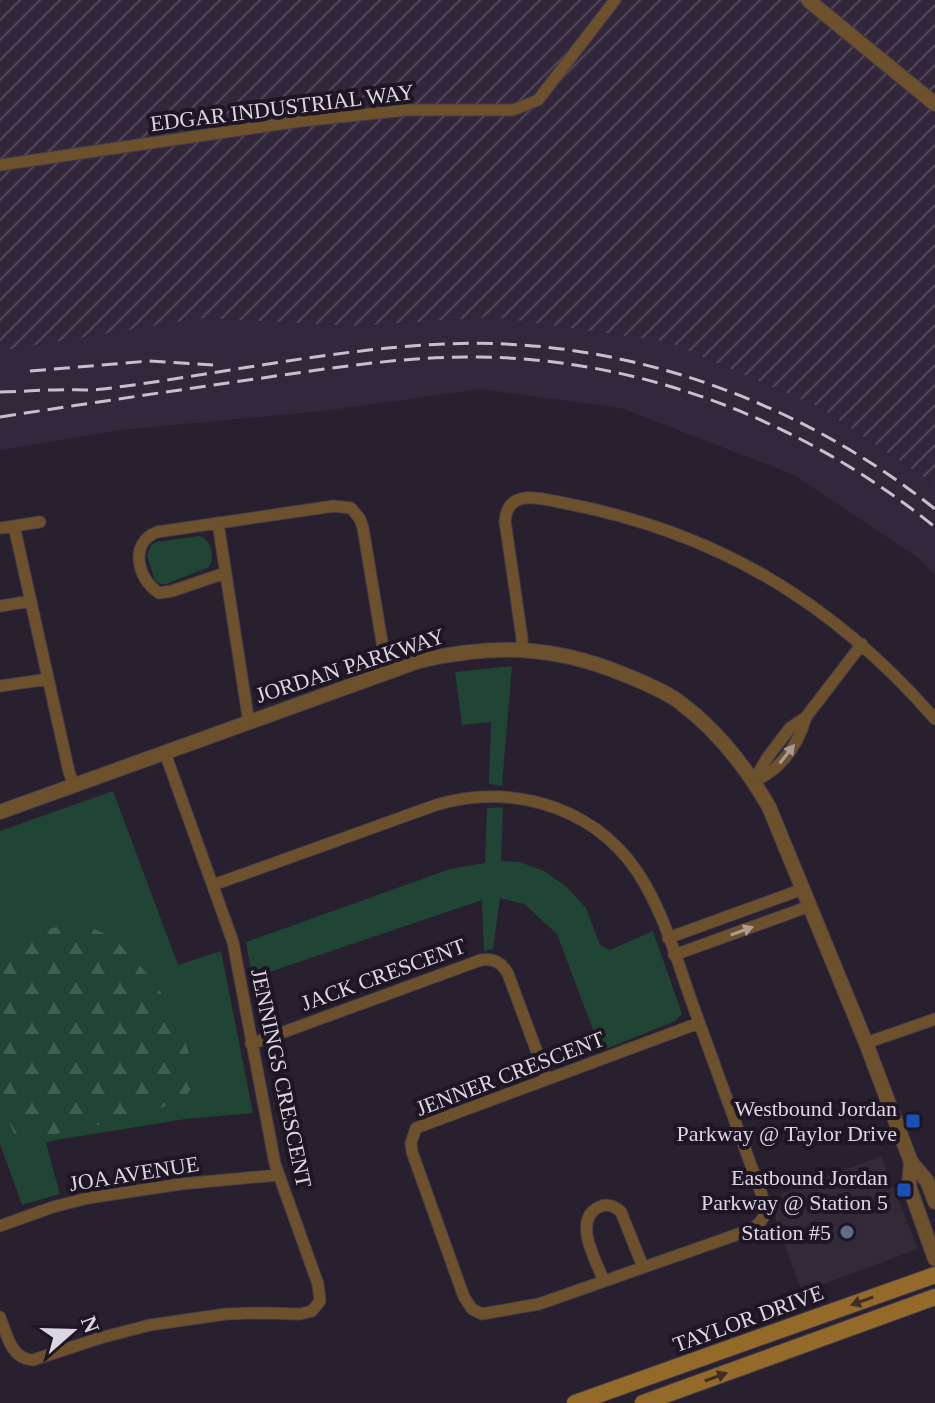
<svg xmlns="http://www.w3.org/2000/svg" width="935" height="1403" viewBox="0 0 935 1403" font-family="'Times New Roman',serif">
	<style>
		.commercial { fill: #332a38 }
		.industrial { fill: url(#industrial-furrows) }
		.built { fill: #33273c }
		.green { fill: #204534 }
		.forest { fill: url(#forest-firs) }
		.lines { fill: none; stroke-linecap: round; stroke-linejoin: round }
		.minor-casing { stroke: #453c4b; stroke-width: 13 }
		.tertiary-casing { stroke: #453c4b; stroke-width: 16 }
		.secondary-casing { stroke: #453c4b; stroke-width: 18 }
		.minor { stroke: #6c512c; stroke-width: 11 }
		.tertiary { stroke: #6c512c; stroke-width: 14 }
		.secondary { stroke: #946a2a; stroke-width: 16 }
		.rail { stroke: #c7c0cc; stroke-width: 3; stroke-dasharray: 16 8; stroke-linecap: butt }
		.oneway { fill: #aa9a90 }
		.oneway2 { fill: #412f26 }
		.transit-dot { fill: #1a4fb4; stroke: #1e1625; stroke-width: 3 }
		.service-dot { fill: #5c6f8a; stroke: #1e1625; stroke-width: 3 }
		.labels { text-anchor: middle; stroke-width: 8; stroke-linejoin: round; paint-order: stroke }
		.street-label { font-size: 22px; fill: #dcd6e1; stroke: #1e1625 }
		.poi-label { font-size: 22px; fill: #dcd6e1; stroke: #1e1625; text-anchor: end }
	</style>
	<defs>
		<pattern id="industrial-furrows" width="10" height="10" patternUnits="userSpaceOnUse" patternTransform="scale(2)"><rect width="10" height="10" fill="#33273c"/><path d="M-1 1l2-2M0 10L10 0M9 11l2-2" fill="none" stroke="#504658"/></pattern>
		<pattern id="forest-firs" width="22" height="20" patternUnits="userSpaceOnUse" patternTransform="scale(2)"><rect width="22" height="20" fill="#204534"/><path d="M5 1l3.5 6h-7zM16 11l3.5 6h-7z" fill="#405f51"/></pattern>
	</defs>
	<rect width="100%" height="100%" fill="#281f2f"/>
	<path class="commercial" d="M 881,1156 L 918,1249 L 802,1292 L 776,1222 L 775,1196 Z"/>
	<path class="industrial" d="M 0,0 L 935,0 L 935,485 L 817,406 L 495,317 L 357,326 L 203,318 L 0,351 Z"/>
	<path class="built" d="M 495,317 L 668,342 L 817,406 L 935,485 L 935,575 L 918,558 L 794,475 L 621,408 L 481,389 L 323,411 L 121,430 L 0,450 L 0,351 L 203,318 L 357,326 Z"/>
	<path class="green" d="M 200,536 C 212,541 215,556 209,567 L 166,584 L 160,584 L 155,581 L 147,555 L 151,545 L 156,542 Z
		M 512,666 L 502,786 L 489,784 L 491,722 L 462,725 L 455,672 Z
		M 113,791 L 178,965 L 221,951 L 253,1113 L 186,1119 L 56,1140 L 46,1143 L 60,1194 L 22,1205 L 0,1144 L 0,831 Z
		M 503,807 L 501,861 L 520,862 L 544,871 L 567,887 L 586,908 L 600,945 L 610,950 L 653,931 L 682,1014 L 675,1021 L 601,1051 L 557,934 L 524,904 L 500,898 L 493,949 L 484,951 L 482,900 L 252,978 L 246,942 L 450,869 L 485,863 L 487,808 Z"/>
	<path class="forest" d="M 76,922 L 112,936 L 153,980 L 181,1025 L 196,1081 L 184,1099 L 139,1116 L 17,1142 L 0,1096 L 0,942 Z"/>
	<g class="lines">
		<g class="minor-casing">
			<path id="minor" d="M 0,165 L 301,121 L 407,110 L 513,110 L 538,100 L 615,0
				M 218,523 L 249,723
				M 14,526 L 69,772 L 74,785
				M 0,528 L 40,522
				M 225,573 L 172,591 L 159,593 C 137,579 129,543 157,532 L 334,506 L 351,508 L 360,519 L 363,528 L 384,654 L 389,672
				M 0,606 L 31,601
				M 522,650 L 522,638 L 505,521 C 508,487 541,499 564,503 C 717,532 833,602 935,719
				M 0,686 L 48,679
				M 754,781 L 767,758 L 790,728 L 806,717 L 862,644
				M 755,781 C 782,768 798,745 806,717
				M 213,885 L 436,805 C 518,781 604,810 646,886 C 668,925 680,970 695,1011 C 718,1074 741,1138 764,1201 C 767,1215 763,1222 750,1230 L 539,1304 L 482,1314 L 472,1309 L 464,1297 L 412,1152 L 411,1143 L 416,1128 L 699,1023
				M 668,938 L 803,889
				M 674,955 L 810,906
				M 866,1043 L 935,1019
				M 251,1044 L 481,960 C 493,958 502,962 508,974 L 547,1079
				M 0,1226 L 53,1207 L 88,1198 L 181,1184 L 278,1175
				M 604,1281 C 596,1261 572,1220 599,1207 C 607,1203 615,1206 621,1212 L 643,1267
				M 0,1317 C 7,1335 11,1359 33,1360 L 100,1338 L 150,1325 L 226,1314 L 260,1313 L 300,1314 L 312,1311 L 320,1301 L 318,1284 L 275,1164 L 233,942 L 165,753"/>
		</g>
		<g class="tertiary-casing">
			<path id="tertiary" d="M 808,0 L 935,104
				M 0,812 L 419,661 C 493,644 552,645 623,674 C 642,682 661,689 678,701 C 716,729 746,767 769,807 L 866,1043 L 911,1162 L 927,1181 L 935,1202
				M 911,1162 L 909,1186 L 935,1259"/>
		</g>
		<g class="secondary-casing">
			<path id="secondary" d="M 575,1403 L 935,1275
				M 643,1403 L 935,1297"/>
		</g>
		<use href="#minor" class="minor"/>
		<use href="#tertiary" class="tertiary"/>
		<use href="#secondary" class="secondary"/>
		<path class="rail" d="M 30,371 L 149,361 L 213,365
			M 0,392 C 18,392 36,390 54,390 C 71,389 87,391 103,389 C 217,375 330,349 445,344 C 621,336 799,400 935,509
			M 0,417 C 90,403 179,390 269,377 C 339,367 408,356 479,357 C 646,359 806,423 935,527"/>
	</g>
	<defs><path id="oneway-solid" d="M-6-.8H1V-3.2L6.5 0L1 3.2V.8H-6Z" transform="scale(2)"/></defs>
	<g class="oneway">
		<use href="#oneway-solid" transform="translate(787 754) rotate(-52)"/>
		<use href="#oneway-solid" transform="translate(742 931) rotate(-20)"/>
	</g>
	<g class="oneway2">
		<use href="#oneway-solid" transform="translate(862 1301) rotate(160)"/>
		<use href="#oneway-solid" transform="translate(716 1377) rotate(-20)"/>
	</g>
	<g class="transit-dot">
		<rect x="905" y="1113" width="16" height="16" rx="4"/>
		<rect x="896" y="1182" width="16" height="16" rx="4"/>
	</g>
	<circle class="service-dot" cx="847" cy="1232" r="8"/>
	<g class="labels">
		<g class="street-label">
			<text transform="translate(282 107) rotate(-7)" y="8">EDGAR INDUSTRIAL WAY</text>
			<text transform="translate(350 665) rotate(-18)" y="8">JORDAN PARKWAY</text>
			<text transform="translate(383 974) rotate(-20)" y="8">JACK CRESCENT</text>
			<text transform="translate(510 1073) rotate(-21)" y="8">JENNER CRESCENT</text>
			<text transform="translate(282 1078) rotate(78)" y="8">JENNINGS CRESCENT</text>
			<text transform="translate(134 1173) rotate(-9)" y="8">JOA AVENUE</text>
			<text transform="translate(748 1318) rotate(-20)" y="8">TAYLOR DRIVE</text>
		</g>
		<g class="poi-label">
			<text x="897" y="1116">Westbound Jordan<tspan x="897" dy="25">Parkway @ Taylor Drive</tspan></text>
			<text x="888" y="1185">Eastbound Jordan<tspan x="888" dy="25">Parkway @ Station 5</tspan></text>
			<text x="831" y="1240">Station #5</text>
		</g>
	</g>
	<g transform="translate(72 1331) rotate(70)" stroke="#1e1625" stroke-width="6" paint-order="stroke">
	<path d="M0-6L14 30L0 20L-14 30Z" fill="#dcd6e1"/>
	<text y="-12" font-size="22" font-weight="bold" text-anchor="middle" fill="#dcd6e1">N</text>
	</g>
</svg>
